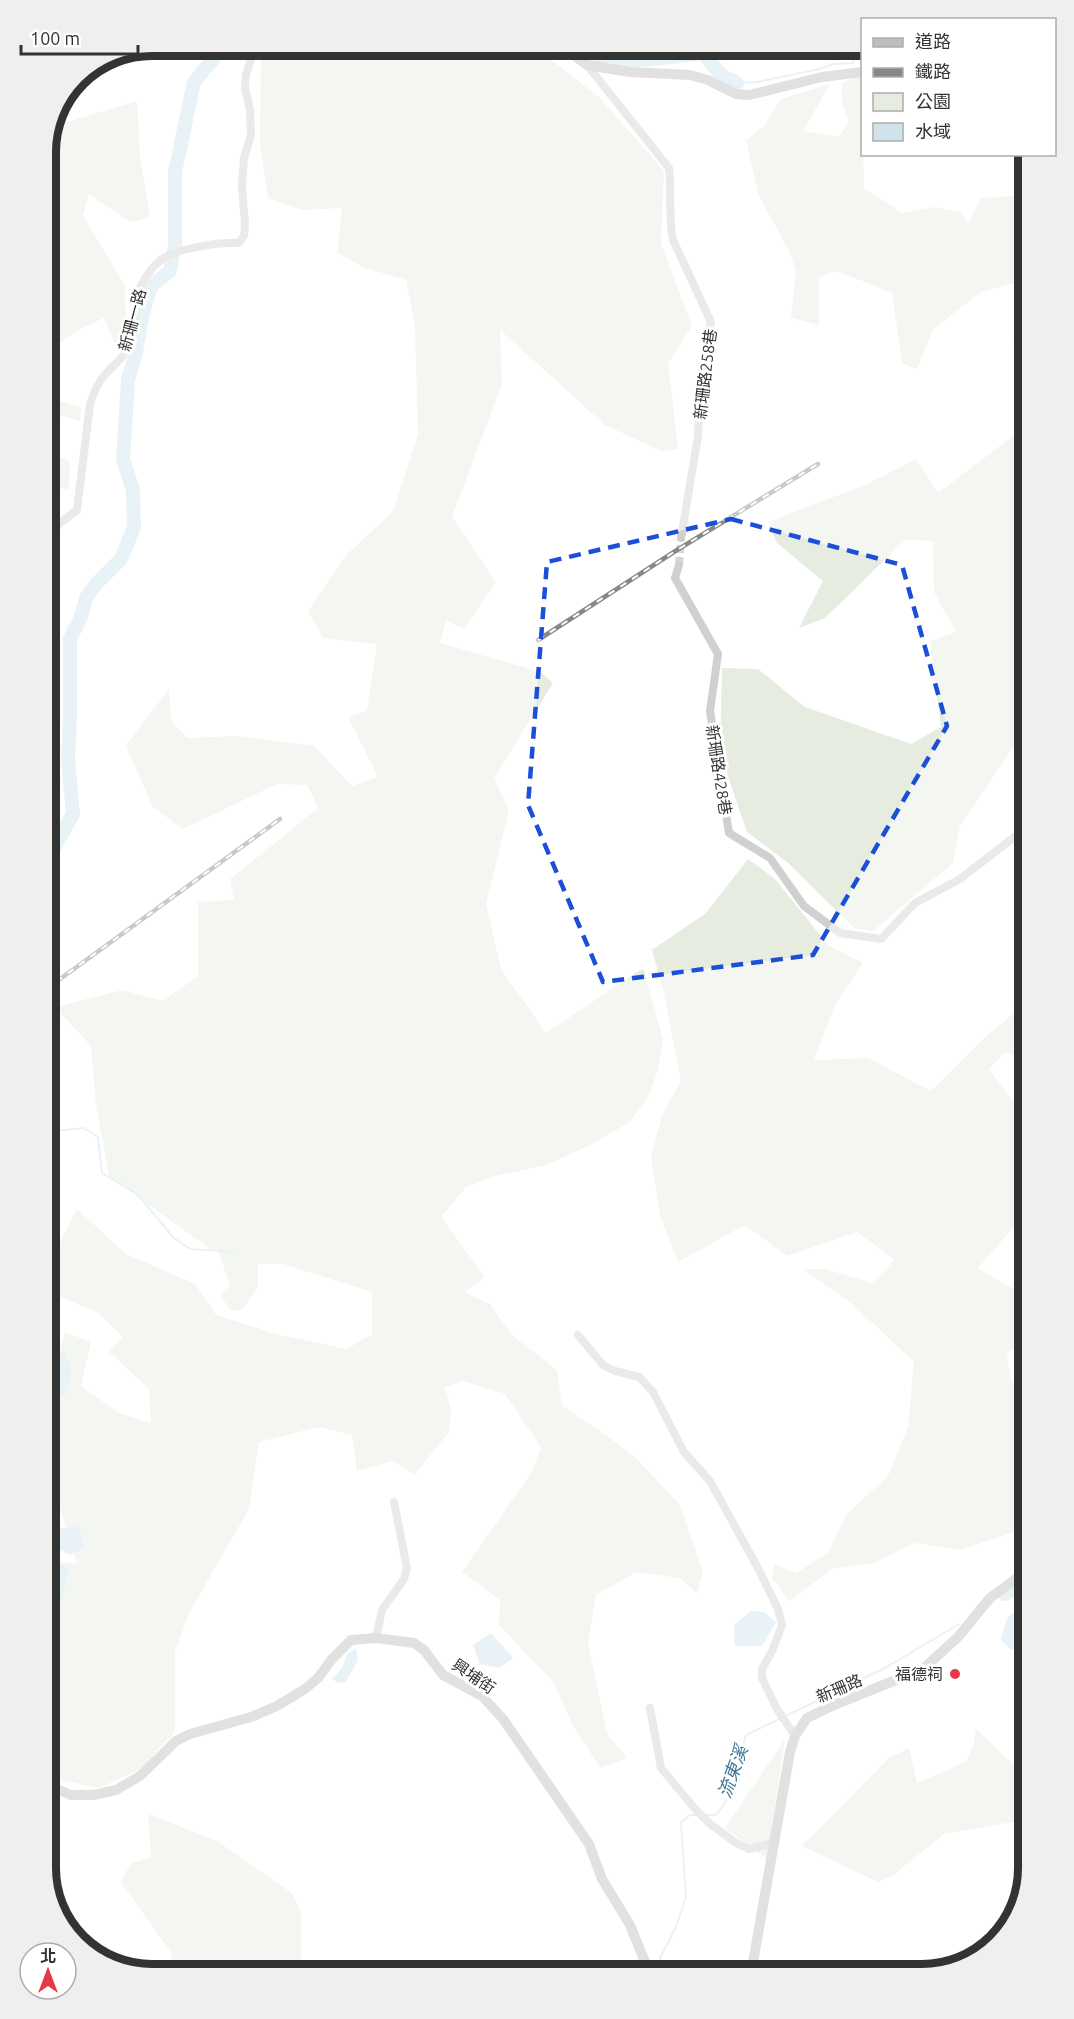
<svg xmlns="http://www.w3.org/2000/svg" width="1074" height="2019" viewBox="0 0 1074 2019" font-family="Ubuntu,'Noto Sans TC',sans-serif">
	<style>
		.green { fill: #e6ecdf }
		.water { fill: #cfe2ee }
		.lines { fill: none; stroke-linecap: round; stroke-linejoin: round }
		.stream { stroke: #cfe2ee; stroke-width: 2 }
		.river { stroke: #cfe2ee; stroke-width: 14 }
		.street-tunnel { stroke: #d6d6d6; stroke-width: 8; stroke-dasharray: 8 4; stroke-linecap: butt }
		.street { stroke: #d0d0d0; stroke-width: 8 }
		.secondary { stroke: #bdbdbd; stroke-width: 10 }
		.rail-casing { stroke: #888; stroke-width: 4.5 }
		.rail { stroke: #fff; stroke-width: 2; stroke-dasharray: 7; stroke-linecap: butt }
		.marked { fill: none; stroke: #1d4ed8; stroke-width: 4.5; stroke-dasharray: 12 8; stroke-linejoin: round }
		.poi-dot { fill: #e63946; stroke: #fff; stroke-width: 2 }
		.labels { text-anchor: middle; stroke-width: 6; stroke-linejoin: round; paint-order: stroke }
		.street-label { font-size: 16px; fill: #333; stroke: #fff }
		.poi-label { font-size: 16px; fill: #333; stroke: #fff; text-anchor: end }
		.water-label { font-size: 18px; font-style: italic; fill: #3f7597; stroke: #fff }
		.rim { fill: none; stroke: #333; stroke-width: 8 }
	</style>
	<rect width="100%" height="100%" fill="#fff"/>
	<path class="green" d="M 265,45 L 525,45 L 537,49 L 599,97 L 664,171 L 661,243 L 692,326 L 668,364 L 678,449 L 661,451 L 605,425 L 500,330 L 502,384 L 452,517 L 496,582 L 464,629 L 446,620 L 440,643 L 541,672 L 553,683 L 494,778 L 509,810 L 486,904 L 501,969 L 546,1033 L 640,970 L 644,970 L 663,1040 L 658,1069 L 648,1098 L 630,1122 L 594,1143 L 547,1165 L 495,1176 L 466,1187 L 441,1217 L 485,1277 L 464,1292 L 490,1304 L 512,1335 L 557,1370 L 562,1406 L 602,1432 L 637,1459 L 680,1505 L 703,1572 L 697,1593 L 679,1578 L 636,1572 L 596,1595 L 588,1643 L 607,1733 L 627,1758 L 600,1768 L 572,1724 L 554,1683 L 499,1625 L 500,1600 L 462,1572 L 532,1472 L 541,1447 L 505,1394 L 463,1381 L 445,1387 L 451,1410 L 449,1432 L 414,1475 L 393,1461 L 357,1471 L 352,1435 L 318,1427 L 259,1442 L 249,1509 L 189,1613 L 175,1652 L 175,1732 L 139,1770 L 99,1788 L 45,1777 L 45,1562 L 77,1563 L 52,1482 L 53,1415 L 45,1409 L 45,1374 L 52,1377 L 65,1332 L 91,1342 L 81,1386 L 119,1413 L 151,1423 L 149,1389 L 109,1352 L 123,1337 L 98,1313 L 50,1292 L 61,1240 L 77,1209 L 126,1254 L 195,1284 L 216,1315 L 276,1334 L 347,1349 L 372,1334 L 372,1292 L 283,1264 L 258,1264 L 258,1287 L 242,1310 L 231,1311 L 220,1295 L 230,1285 L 218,1251 L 213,1251 L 109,1176 L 96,1105 L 91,1046 L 55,1007 L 122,990 L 163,1001 L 198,976 L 198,902 L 234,900 L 230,879 L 318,808 L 307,785 L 277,784 L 183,829 L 153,807 L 126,746 L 169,689 L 171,720 L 187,738 L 237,736 L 314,746 L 352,786 L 378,777 L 348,717 L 367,711 L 377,644 L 323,638 L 308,611 L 347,554 L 393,512 L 418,434 L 415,326 L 406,280 L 365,268 L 337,253 L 342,208 L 302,210 L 268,198 L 260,144 L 261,54 Z
		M 862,75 L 864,188 L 902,213 L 935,207 L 960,212 L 969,223 L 981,198 L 1016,196 L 1017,206 L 1029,240 L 1029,279 L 981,292 L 933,329 L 917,369 L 902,363 L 892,293 L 845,274 L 833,271 L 819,278 L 819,325 L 791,318 L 796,270 L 789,251 L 759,196 L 746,141 L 764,126 L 781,99 L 830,84 L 803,131 L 838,137 L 849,123 L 842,102 L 842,83 Z
		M 137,101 L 140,156 L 150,217 L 130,222 L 89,194 L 83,216 L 125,286 L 126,331 L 115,344 L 104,318 L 78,330 L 48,352 L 60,382 L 60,401 L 81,407 L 80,421 L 45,411 L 45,145 L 54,126 Z
		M 1029,424 L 1029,731 L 1022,734 L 960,826 L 953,863 L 873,931 L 854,928 L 787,862 L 747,832 L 720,753 L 722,668 L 758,669 L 805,707 L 911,744 L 941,727 L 930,641 L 956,632 L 934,592 L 933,541 L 905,540 L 825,618 L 799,628 L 823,581 L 777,543 L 768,522 L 865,485 L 916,459 L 938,493 Z
		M 45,449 L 70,462 L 69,490 L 45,484 Z
		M 748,859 L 775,879 L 828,945 L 863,963 L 834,1007 L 814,1060 L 868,1058 L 931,1091 L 982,1040 L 1014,1013 L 1029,1023 L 1029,1063 L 1006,1052 L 989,1069 L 1014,1102 L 1029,1104 L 1029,1230 L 1019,1221 L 978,1268 L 1029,1298 L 1029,1343 L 1007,1353 L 1011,1381 L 1029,1396 L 1029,1472 L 1014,1483 L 1014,1508 L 1029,1501 L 1029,1527 L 960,1550 L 915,1543 L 874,1563 L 834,1568 L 789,1601 L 772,1578 L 774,1564 L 796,1573 L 828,1553 L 847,1514 L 888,1476 L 908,1427 L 914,1362 L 851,1303 L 803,1269 L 825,1269 L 872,1283 L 895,1260 L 857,1232 L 787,1256 L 745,1225 L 678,1262 L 660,1216 L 651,1157 L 662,1115 L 681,1081 L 663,989 L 652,950 L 706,913 Z
		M 976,1729 L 1014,1765 L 1029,1785 L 1029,1819 L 944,1834 L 892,1876 L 878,1882 L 802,1846 L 889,1758 L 909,1748 L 917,1783 L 966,1762 L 973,1747 Z
		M 785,1739 L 767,1859 L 725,1828 Z
		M 148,1814 L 217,1841 L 293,1894 L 301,1913 L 301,1962 L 320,1974 L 167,1974 L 172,1953 L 121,1883 L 130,1864 L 151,1857 Z"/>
	<path class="water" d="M 66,1352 C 71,1373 75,1378 62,1396 L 46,1383 L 46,1361 L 53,1354 Z
		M 74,1526 L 79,1528 L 84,1548 L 70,1555 L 55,1547 L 54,1530 Z
		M 52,1560 L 67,1567 L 68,1575 L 60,1605 L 51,1608 L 45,1601 L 45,1565 Z
		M 751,1611 L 764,1612 L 776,1622 L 762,1646 L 735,1646 L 734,1625 Z
		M 1025,1611 L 1029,1612 L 1029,1637 L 1024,1649 L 1010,1649 L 1001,1640 C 1006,1622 1004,1612 1025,1611 Z
		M 491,1633 L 513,1658 L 500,1668 L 480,1664 L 473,1645 Z
		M 356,1648 L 358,1660 L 346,1682 L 338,1683 L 332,1679 L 342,1668 L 347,1654 Z"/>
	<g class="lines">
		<path class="stream" d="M 737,83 L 757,82 L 819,69 L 833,64 L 853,63 L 862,45
			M 45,1132 L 84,1128 L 98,1137 L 102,1173 L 137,1194 L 173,1237 L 190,1249 L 233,1252
			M 703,1815 L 716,1815 L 726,1801 L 733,1785 L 746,1735 L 885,1668 L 959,1624
			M 667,1974 L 660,1958 L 676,1927 L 686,1897 L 681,1822 L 690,1815 L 698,1815"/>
		<path class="river" d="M 579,45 C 611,70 665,57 703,53 L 721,75 L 737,83
			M 45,878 L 52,852 L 73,814 L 68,759 L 70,718 L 70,639 L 81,617 L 86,598 L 96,584 L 121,559 L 134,527 L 133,490 L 123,459 L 128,380 L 136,352 L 143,313 L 151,286 L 170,271 L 175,244 L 175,172 L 194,82 L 214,58 L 221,45
			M 1005,1594 L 1029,1580"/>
		<path class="street-tunnel" d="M 679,565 L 681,538"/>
		<path class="street" d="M 587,65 L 669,168 C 672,192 668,216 673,240 L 711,322 L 702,366 L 698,436 L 681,538
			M 45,535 L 77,510 L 90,404 C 94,393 97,383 105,375 C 113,365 123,359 128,347 C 135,331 133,313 137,297 C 141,282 153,263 167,256 C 182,248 222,242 239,243 L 244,236 L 245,223 L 242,187 L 244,158 L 251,135 L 250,110 L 245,88 L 246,74 L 256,45
			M 679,565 L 675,578 L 718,654 L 710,711 L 729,833 L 770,858 L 804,906 L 840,933 L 881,939 L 915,903 L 960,879 L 1017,835 L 1029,830
			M 578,1335 L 603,1365 L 615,1371 L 639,1377 L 653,1392 L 684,1452 L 710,1481 L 759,1570 L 778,1609 L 782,1625 L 773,1649 L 762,1669 L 762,1678 L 777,1709 L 795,1736
			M 376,1638 L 382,1610 L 404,1579 L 407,1568 L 394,1502
			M 650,1708 L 661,1768 L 696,1810 L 709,1823 L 736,1843 L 749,1849 L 774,1843"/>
		<path class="secondary" d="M 560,45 L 587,65 L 630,72 L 690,75 L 708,80 L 736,94 L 749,95 L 822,77 L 862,72
			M 45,1784 L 71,1795 L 94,1795 L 116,1790 L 140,1776 L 176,1741 L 190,1734 L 251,1717 L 277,1706 L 305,1689 L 318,1678 L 332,1659 L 351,1640 L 376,1638 L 414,1643 L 424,1650 L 443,1675 L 482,1696 L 503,1719 L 589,1844 L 602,1879 L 630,1925 L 645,1962 L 656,1974
			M 751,1974 L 790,1752 L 795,1736 L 807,1718 L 834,1705 L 923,1669 L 958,1637 L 990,1598 L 1029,1569"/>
		<g class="rail-casing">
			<path id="rail" d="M 1016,339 L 1029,330
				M 538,640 L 677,550 L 818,464
				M 45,990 L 280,819"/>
		</g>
		<use href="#rail" class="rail"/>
	</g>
	<path d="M0 0H1074V2019H0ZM 731,519 L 902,565 L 947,726 L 813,955 L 603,982 L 528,805 L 547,562 Z" fill="#fff" fill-opacity=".55" fill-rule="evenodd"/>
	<path class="marked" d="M 731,519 L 902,565 L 947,726 L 813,955 L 603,982 L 528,805 L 547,562 Z"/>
	<circle class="poi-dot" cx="955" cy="1674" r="6"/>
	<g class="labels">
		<g class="street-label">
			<text transform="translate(132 320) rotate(-75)" y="6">新珊一路</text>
			<text transform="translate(705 374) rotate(-83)" y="6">新珊路258巷</text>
			<text transform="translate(719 770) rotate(81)" y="6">新珊路428巷</text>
			<text transform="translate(474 1676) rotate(34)" y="6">興埔街</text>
			<text transform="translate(839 1688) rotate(-23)" y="6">新珊路</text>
		</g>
		<g class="poi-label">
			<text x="943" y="1680">福德祠</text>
		</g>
		<g class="water-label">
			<text transform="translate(733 1772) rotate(-70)" y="6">流東溪</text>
		</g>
	</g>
	<path d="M0 0H1074V2019H0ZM152 56H922A96 96 0 0 1 1018 152V1868A96 96 0 0 1 922 1964H152A96 96 0 0 1 56 1868V152A96 96 0 0 1 152 56Z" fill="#efefef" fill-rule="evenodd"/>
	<path class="rim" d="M152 56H922A96 96 0 0 1 1018 152V1868A96 96 0 0 1 922 1964H152A96 96 0 0 1 56 1868V152A96 96 0 0 1 152 56Z"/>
	<rect x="861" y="18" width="195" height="138" fill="#ffffff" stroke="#adadad" stroke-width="1.5"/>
	<rect x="873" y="38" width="30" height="9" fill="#bdbdbd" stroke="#adadad" stroke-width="1.5"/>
	<text x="915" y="48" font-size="18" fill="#333333">道路</text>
	<rect x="873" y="68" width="30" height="9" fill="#888888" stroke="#adadad" stroke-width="1.5"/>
	<text x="915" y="78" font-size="18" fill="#333333">鐵路</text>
	<rect x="873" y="93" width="30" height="18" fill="#e6ecdf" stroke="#adadad" stroke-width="1.5"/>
	<text x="915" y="108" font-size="18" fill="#333333">公園</text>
	<rect x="873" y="123" width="30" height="18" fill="#cfe2ee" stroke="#adadad" stroke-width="1.5"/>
	<text x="915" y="138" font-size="18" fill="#333333">水域</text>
	<g transform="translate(48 1971)"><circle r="28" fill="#ffffff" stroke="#adadad" stroke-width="1.5"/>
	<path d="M0-4.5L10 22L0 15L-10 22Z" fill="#e63946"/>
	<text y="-9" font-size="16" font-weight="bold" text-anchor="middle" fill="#333333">北</text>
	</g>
	<path d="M21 45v9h117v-9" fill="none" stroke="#333333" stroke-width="3"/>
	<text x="30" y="45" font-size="18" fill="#333333" stroke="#ffffff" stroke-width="4.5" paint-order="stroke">100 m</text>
</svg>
